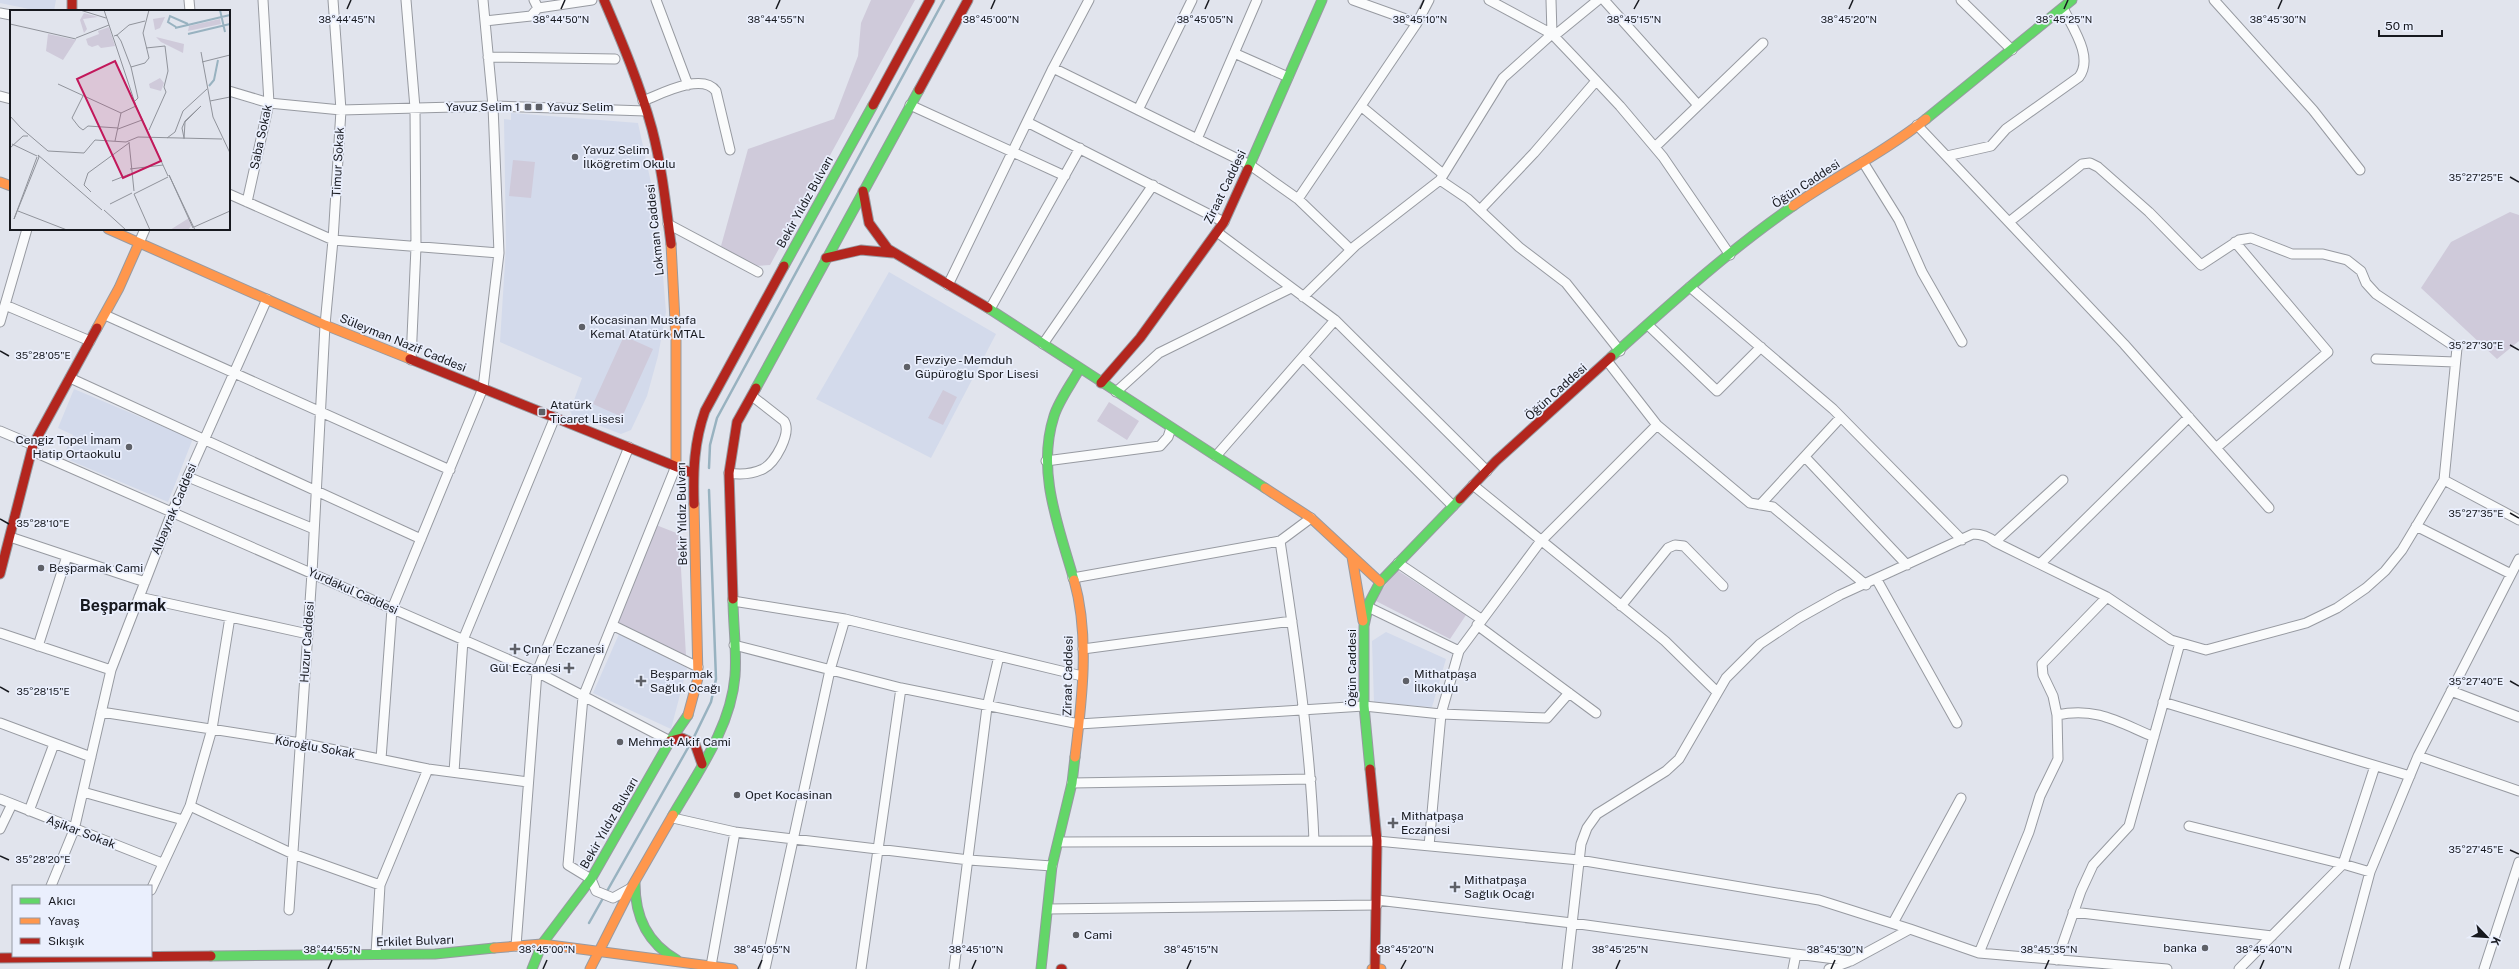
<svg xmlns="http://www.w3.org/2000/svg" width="2519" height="969" viewBox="0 0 2519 969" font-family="'Public Sans',sans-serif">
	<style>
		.built { fill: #d3daeb }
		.green { fill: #cfcada }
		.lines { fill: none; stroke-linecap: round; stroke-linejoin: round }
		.stream { stroke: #98b2c0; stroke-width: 2.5 }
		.street-casing { stroke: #979aa1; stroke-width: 11 }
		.fast-casing { stroke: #979aa1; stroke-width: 11 }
		.slow-casing { stroke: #979aa1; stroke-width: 11 }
		.jam-casing { stroke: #979aa1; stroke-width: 11 }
		.street { stroke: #fafbfc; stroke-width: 9 }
		.fast { stroke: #63d668; stroke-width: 9 }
		.slow { stroke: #ff974d; stroke-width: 9 }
		.jam { stroke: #b3261e; stroke-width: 9 }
		.ticks { fill: none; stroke: #17191f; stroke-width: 1.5 }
		.poi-dot { fill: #5e6067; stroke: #eaeffd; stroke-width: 1.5 }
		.labels { text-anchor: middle; stroke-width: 3.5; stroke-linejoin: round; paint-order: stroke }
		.poi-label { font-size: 12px; fill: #17191f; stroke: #eaeffd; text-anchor: start }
		.street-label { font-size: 12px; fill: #17191f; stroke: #eaeffd }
		.district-label { font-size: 16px; font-weight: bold; fill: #17191f; stroke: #eaeffd }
		.inset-river { fill: none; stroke: #98b2c0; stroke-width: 2 }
		.inset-road { fill: none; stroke: #90939b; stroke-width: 1 }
		.view { fill: #c2185b; fill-opacity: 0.15; stroke: #c2185b; stroke-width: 2 }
		.inset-edge { fill: none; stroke: #17191f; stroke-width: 2 }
		.ticks-label { font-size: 10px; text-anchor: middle; fill: #17191f; stroke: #eaeffd; stroke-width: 3.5; stroke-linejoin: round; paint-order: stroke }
	</style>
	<rect width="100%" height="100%" fill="#e1e4ed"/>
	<path class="built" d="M 0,0 L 56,0 L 54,11 L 39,11 L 0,3 Z
		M 511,113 L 638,123 L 658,215 L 666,312 L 658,356 L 647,396 L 631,430 L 621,434 L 572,415 L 570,411 L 582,378 L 500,342 L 506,247 L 504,119 L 511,120 Z
		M 889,272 L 996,334 L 931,458 L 816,399 Z
		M 74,389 L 190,438 L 192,441 L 168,502 L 69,460 L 65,452 L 73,435 L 58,428 Z
		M 1386,632 L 1446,659 L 1432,707 L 1374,703 L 1372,641 Z
		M 619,634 L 687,668 L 671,729 L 593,693 Z"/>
	<path class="green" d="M 871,0 L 915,0 L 770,265 L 754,266 L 721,246 L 748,149 L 834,119 L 858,56 L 861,23 Z
		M 513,160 L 535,162 L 531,198 L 509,196 Z
		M 2510,212 L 2519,215 L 2519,341 L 2497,359 L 2421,288 L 2451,242 Z
		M 624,336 L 653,349 L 622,417 L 593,404 Z
		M 943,390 L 957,397 L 943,425 L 928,418 Z
		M 1109,402 L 1139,421 L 1127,440 L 1097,421 Z
		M 656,525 L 679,534 L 686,656 L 613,625 Z
		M 1397,570 L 1466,615 L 1450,639 L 1376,601 L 1380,592 Z"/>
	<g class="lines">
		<path class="stream" d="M 709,468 L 710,445 L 717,418 L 944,0
			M 693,739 L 711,702 L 716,679 L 709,490
			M 589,923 L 689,746"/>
		<g class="street-casing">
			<path id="street" d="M 189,0 L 190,11
				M 406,0 L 415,108 L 416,247 L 411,360
				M 534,0 L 538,8 L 592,0
				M 656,0 L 688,85
				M 1353,0 L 1417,23
				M 1489,0 L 1552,34 L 1574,57 L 1620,106 L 1663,157 L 1730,255
				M 1604,0 L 1698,105
				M 1961,0 L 2012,50
				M 2214,0 L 2313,110 L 2360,170
				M 0,13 L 11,15
				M 485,21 L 531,16 L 538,8
				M 1554,36 L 1598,0
				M 1234,53 L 1288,77
				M 488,57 L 615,59
				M 1053,68 L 1250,165 L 1298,199 L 1351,250
				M 229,91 L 269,103 L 341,110 L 493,106 L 646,111
				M 0,96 L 11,99
				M 643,101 C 661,94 702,72 716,91 L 730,150
				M 910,105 L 1065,176
				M 1362,107 L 1443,174
				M 1138,110 L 1192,0
				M 1027,122 L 1224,222
				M 1917,125 L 2124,344 L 2269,508
				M 1197,139 L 1257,0
				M 1655,147 L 1763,43
				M 1947,156 L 1991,146 L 2006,129 L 2079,77 C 2094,57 2072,27 2063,8
				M 1863,162 L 1899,220 L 1922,272 L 1962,342
				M 1440,180 L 1503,78 L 1552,34 L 1551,0
				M 229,194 L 333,240 L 499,253
				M 1298,199 L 1417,23 L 1429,0
				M 247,202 L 269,103 L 263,0
				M 1480,210 L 1534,153 L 1596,81
				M 2009,222 L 2082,164 L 2090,163 L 2098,167 L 2149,212 L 2201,265 L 2239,240 L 2251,238 L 2292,254 L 2323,254 L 2347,260 L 2361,271 L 2366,283 L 2376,294 L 2457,348 L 2444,480
				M 668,224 L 758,272
				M 1217,232 L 1335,320 L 1487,471
				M 139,243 L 145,229
				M 948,285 L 1053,68 L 1089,0
				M 1690,287 L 1833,409 L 1962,540
				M 1303,297 L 1355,246 L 1440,180 L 1468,199 L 1519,247 L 1566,283 L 1620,351
				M 5,305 L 90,341
				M 990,309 L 1080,148
				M 105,315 L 450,470
				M 0,322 L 27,229
				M 1648,325 L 1717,391 L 1761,347
				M 1043,344 L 1153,185
				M 1303,357 L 1453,506
				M 2376,359 L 2455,362
				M 1608,362 L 1657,425 L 1750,503 L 1773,507 L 1866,585
				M 70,378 L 421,539
				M 1116,392 L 1159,353 L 1291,288
				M 0,431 L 33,445
				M 2216,448 L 2328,352 L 2235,242
				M 32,451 L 537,672 L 670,741
				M 1216,456 L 1335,320
				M 1805,457 L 1907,565
				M 1046,461 L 1160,446 L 1168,437 L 1171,428
				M 729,473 C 741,475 752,474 763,469 C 775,463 792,433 784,421 L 752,396
				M 188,477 L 314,529
				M 1473,485 L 1665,641 L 1717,692
				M 1760,505 L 1841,417
				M 2416,526 L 2511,574
				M 10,537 L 145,582
				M 1280,541 C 1295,641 1310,740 1314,841
				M 1995,542 L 2063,480
				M 1398,563 L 1481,619
				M 2041,563 L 2189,417
				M 1073,578 L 1280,541 L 1311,518
				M 1877,580 L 1957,723
				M 139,597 L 308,634
				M 733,601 L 845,619 L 1082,676
				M 1621,606 L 1668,548 L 1675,545 L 1684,546 L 1723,586
				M 1368,607 L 1459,651
				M 612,625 L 698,667
				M 1477,625 L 1596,713
				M 0,633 L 111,670
				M 734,645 L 901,688 L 1079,724 L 1364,706 L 1441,714 L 1547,718 L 1569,693
				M 38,646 L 67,556
				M 1083,649 L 1292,621
				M 2451,691 L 2519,717
				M 2163,702 L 2410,776
				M 101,712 L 301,743 L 428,769 L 528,782
				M 2057,715 C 2097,707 2118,722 2154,737
				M 0,723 L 91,757
				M 2418,756 L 2519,791
				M 381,759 L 392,609 L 483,388 L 499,253 L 493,106 L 483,0
				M 454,772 L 463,640 L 555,417
				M 1072,783 L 1311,779
				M 83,792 L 183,820
				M 0,799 L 162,863
				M 190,806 L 293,854 L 380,885
				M 29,811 L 54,744
				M 673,818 L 735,832 L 969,860 L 1052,866
				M 2189,826 L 2343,864 L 2375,766
				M 0,829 L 12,804
				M 1059,842 L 1377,841 L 1579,860 L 1819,900 L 1910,929
				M 1429,846 L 1441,714 L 1459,651 L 1540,542 L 1657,425
				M 51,886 L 74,830 L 111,670 L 172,512 L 267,299
				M 631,888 L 613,898 L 596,891 L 591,879 L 568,865 L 583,697 L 676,466
				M 151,890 L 190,806 L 212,729 L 230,617
				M 1377,900 L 1572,923 L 1796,954
				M 1048,909 L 1377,905
				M 289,910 L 312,573 L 325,325 L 333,240 L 341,110 L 333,0
				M 2073,912 L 2272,936
				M 1893,923 L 1961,798
				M 516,946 L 537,672 L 629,447
				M 1979,953 L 2029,832 L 2040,796 L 2058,759 L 2057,715 L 2053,696 L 2043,675 L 2042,664 L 2107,597
				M 376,954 L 380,885 L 428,769
				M 2057,960 L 2081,891 L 2093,865 L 2129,826 L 2180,643
				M 711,966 L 735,832
				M 765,969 L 830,670 L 845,619
				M 861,969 L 901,688
				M 954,969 L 987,707 L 999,656
				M 1567,969 L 1581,844 L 1587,828 L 1597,814 L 1666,771 L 1679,759 L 1726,678 L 1760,644 L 1799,618 L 1840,595 L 1973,534 C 1982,534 1988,536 1995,542 L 2107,597 L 2171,640 L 2206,650 L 2306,623 L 2337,608 L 2366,588 L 2385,571 L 2402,550 L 2444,480 L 2519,520
				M 1793,969 L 1796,954 L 1851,961 L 1910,929 L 1979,953 L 2167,969
				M 1829,969 L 1848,962
				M 2239,969 L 2343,864 L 2370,872
				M 2344,969 L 2370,872 L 2418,756 L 2519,559
				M 2484,969 L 2519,862"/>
		</g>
		<g class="fast-casing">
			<path id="fast" d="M 1926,119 L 2072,0
				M 1248,169 L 1322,0
				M 784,266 L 873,105
				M 988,308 L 1265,488
				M 1611,357 C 1670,304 1728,251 1793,206
				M 756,388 L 919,90
				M 1074,580 C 1059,527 1036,472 1054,416 C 1059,400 1072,383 1080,368
				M 1370,769 L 1364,706 L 1364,626 L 1369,603 L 1380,582 L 1460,499
				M 673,815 C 698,772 731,727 735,676 C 737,651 733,624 733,599
				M 635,883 C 635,917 647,943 677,960
				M 211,956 L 435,954 L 494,948
				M 532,969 L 542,944 L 591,879 L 670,741 L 688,715
				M 1041,969 L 1052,866 L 1072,783 L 1075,757"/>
		</g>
		<g class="slow-casing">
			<path id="slow" d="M 0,182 L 11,186
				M 1793,206 C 1836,176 1885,152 1926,119
				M 108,229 L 325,325 L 410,359
				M 671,244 L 676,340 L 676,466
				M 97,328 L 119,288 L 139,243
				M 1265,488 L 1311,518 L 1380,582
				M 1352,557 L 1363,621
				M 1074,580 C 1090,636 1082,700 1075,757
				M 688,715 L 698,678 L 694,504
				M 494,948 L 542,944 L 733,969
				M 590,969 L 631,888 L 673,815
				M 1372,969 L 1381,969"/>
		</g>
		<g class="jam-casing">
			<path id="jam" d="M 72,0 L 72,11
				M 604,0 C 622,42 640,85 652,129 C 662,167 666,206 671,244
				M 919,90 L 968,0
				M 873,105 L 930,0
				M 863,191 L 869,223 L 888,249 L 988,308
				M 826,258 L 861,250 L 893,253
				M 410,359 L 692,473
				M 1101,383 L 1140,338 L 1224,222 L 1248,169
				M 1460,499 L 1496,461 L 1611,357
				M 694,504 C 693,471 694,442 705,411 L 784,266
				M 0,574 L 33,445 L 97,328
				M 733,599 L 729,473 L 737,422 L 756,388
				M 670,741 L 682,738 L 695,744 L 702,764
				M 1370,769 L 1377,841 L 1375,968
				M 0,958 L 211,956
				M 1061,969 L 1062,969"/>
		</g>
		<use href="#street" class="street"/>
		<use href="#fast" class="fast"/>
		<use href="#slow" class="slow"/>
		<use href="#jam" class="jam"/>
	</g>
	<path class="ticks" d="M 347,9 L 351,0M 561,9 L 565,0M 776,9 L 780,0M 991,9 L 995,0M 1205,9 L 1209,0M 1420,9 L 1424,0M 1634,9 L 1639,0M 1849,9 L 1853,0M 2064,9 L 2068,0M 2278,9 L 2282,0M 2510,177 L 2519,182M 2510,345 L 2519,350M 0,351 L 9,356M 2510,513 L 2519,518M 0,519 L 9,524M 2510,681 L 2519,686M 0,687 L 9,692M 2510,850 L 2519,854M 0,856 L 9,860M 328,969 L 332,960M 543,969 L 547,960M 758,969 L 762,960M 972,969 L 976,960M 1187,969 L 1191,960M 1401,969 L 1406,960M 1616,969 L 1620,960M 1831,969 L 1835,960M 2045,969 L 2049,960M 2260,969 L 2264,960"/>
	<g class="poi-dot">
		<rect x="524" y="103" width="8" height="8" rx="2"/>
		<rect x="535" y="103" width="8" height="8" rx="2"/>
		<circle cx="575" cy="157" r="4"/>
		<circle cx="582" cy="327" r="4"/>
		<circle cx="907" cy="367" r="4"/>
		<rect x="538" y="408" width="8" height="8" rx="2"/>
		<circle cx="129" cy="447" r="4"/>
		<circle cx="41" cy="568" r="4"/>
		<path d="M513 643h4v4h4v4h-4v4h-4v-4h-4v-4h4z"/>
		<path d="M567 662h4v4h4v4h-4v4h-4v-4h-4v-4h4z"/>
		<path d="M639 675h4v4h4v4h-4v4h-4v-4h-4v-4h4z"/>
		<circle cx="1406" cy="681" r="4"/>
		<circle cx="620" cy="742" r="4"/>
		<circle cx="737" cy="795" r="4"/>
		<path d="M1391 817h4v4h4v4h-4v4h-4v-4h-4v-4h4z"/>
		<path d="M1453 881h4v4h4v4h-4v4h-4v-4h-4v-4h4z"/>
		<circle cx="1076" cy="935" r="4"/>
		<circle cx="2205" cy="948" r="4"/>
	</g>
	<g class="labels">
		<g class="poi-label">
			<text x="520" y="111" text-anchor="end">Yavuz Selim 1</text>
			<text x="547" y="111">Yavuz Selim</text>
			<text x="583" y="154">Yavuz Selim<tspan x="583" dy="14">İlköğretim Okulu</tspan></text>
			<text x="590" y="324">Kocasinan Mustafa<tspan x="590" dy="14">Kemal Atatürk MTAL</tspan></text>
			<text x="915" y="364">Fevziye - Memduh<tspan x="915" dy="14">Güpüroğlu Spor Lisesi</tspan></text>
			<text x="550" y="409">Atatürk<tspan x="550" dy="14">Ticaret Lisesi</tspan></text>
			<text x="121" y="444" text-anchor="end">Cengiz Topel İmam<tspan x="121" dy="14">Hatip Ortaokulu</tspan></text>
			<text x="49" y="572">Beşparmak Cami</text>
			<text x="523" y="653">Çınar Eczanesi</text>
			<text x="561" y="672" text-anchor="end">Gül Eczanesi</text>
			<text x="650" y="678">Beşparmak<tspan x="650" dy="14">Sağlık Ocağı</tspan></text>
			<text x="1414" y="678">Mithatpaşa<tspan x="1414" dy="14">İlkokulu</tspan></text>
			<text x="628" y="746">Mehmet Akif Cami</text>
			<text x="745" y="799">Opet Kocasinan</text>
			<text x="1401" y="820">Mithatpaşa<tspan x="1401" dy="14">Eczanesi</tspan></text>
			<text x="1464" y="884">Mithatpaşa<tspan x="1464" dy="14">Sağlık Ocağı</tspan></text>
			<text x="1084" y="939">Cami</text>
			<text x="2197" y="952" text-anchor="end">banka</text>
		</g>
		<g class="street-label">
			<text transform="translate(261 137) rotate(-78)" y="4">Saba Sokak</text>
			<text transform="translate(338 162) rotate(-87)" y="4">Timur Sokak</text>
			<text transform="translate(1806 184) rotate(-33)" y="4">Öğün Caddesi</text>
			<text transform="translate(1225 187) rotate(-64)" y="4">Ziraat Caddesi</text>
			<text transform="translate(805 202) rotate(-61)" y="4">Bekir Yıldız Bulvarı</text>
			<text transform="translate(655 230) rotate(-96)" y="4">Lokman Caddesi</text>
			<text transform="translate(403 343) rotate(22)" y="4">Süleyman Nazif Caddesi</text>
			<text transform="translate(1556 392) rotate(-42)" y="4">Öğün Caddesi</text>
			<text transform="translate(174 509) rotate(-67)" y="4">Albayrak Caddesi</text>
			<text transform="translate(682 514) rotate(-91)" y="4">Bekir Yıldız Bulvarı</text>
			<text transform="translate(353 591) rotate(24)" y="4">Yurdakul Caddesi</text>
			<text transform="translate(307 642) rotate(-86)" y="4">Huzur Caddesi</text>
			<text transform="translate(1352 668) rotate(-90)" y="4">Öğün Caddesi</text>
			<text transform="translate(1068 676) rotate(-89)" y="4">Ziraat Caddesi</text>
			<text transform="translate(315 747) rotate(10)" y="4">Köroğlu Sokak</text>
			<text transform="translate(609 823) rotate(-60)" y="4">Bekir Yıldız Bulvarı</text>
			<text transform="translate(81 832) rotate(21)" y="4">Aşikar Sokak</text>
			<text transform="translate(415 941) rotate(-2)" y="4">Erkilet Bulvarı</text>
		</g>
		<g class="district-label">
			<text x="123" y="611">Beşparmak</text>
		</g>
	</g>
	<g transform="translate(10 10)">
		<rect width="220" height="220" fill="#e1e4ed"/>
		<path d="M 74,3 L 88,7 L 73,9 L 77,19 L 74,23 L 70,10 ZM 155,7 L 150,18 L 145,20 L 143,9 ZM 210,9 L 211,14 L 178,21 L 179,16 ZM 99,17 L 105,36 L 91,38 L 88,35 L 82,37 L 78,35 L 76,29 L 89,24 L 88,21 ZM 38,24 L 66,30 L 53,50 L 36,41 ZM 146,27 L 174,34 L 173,43 L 151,32 ZM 150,68 L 154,73 L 151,81 L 140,78 L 139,74 ZM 179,208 L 181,216 L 178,220 L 160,220 Z" fill="#cfcada"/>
		<path class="inset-river" d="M 210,0 L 215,22M 166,17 L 158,12 L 160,6 L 178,14M 165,18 L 220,5M 178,24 L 220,14M 199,76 L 204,70 L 208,50"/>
		<path class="inset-road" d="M 70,0 L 96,8M 94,0 L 126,96 L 158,166M 0,14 L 66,29M 104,26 L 107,25 L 111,31 L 121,57 L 128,88 L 125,91M 106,26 L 119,15 L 135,11M 66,28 L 99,15M 136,38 L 155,36 L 158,61 L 154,77 L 156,82 L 139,120M 191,42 L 203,107 L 220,143M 192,52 L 220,45M 121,57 L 135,53 L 139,48 L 133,23 L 139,0M 48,74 L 111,103 L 126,96M 73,86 L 62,108 L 69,117 L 73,120 L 78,116 L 108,118M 200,91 L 220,87M 0,106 L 11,118 L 38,141 L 74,143 L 85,130 L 116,132 L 128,127 L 212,129M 108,119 L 132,110M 157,128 L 165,122 L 173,101 L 197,79M 174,128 L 172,118 L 175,111 L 191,96 L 175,112 L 174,129M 105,131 L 111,103M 119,132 L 124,181M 2,134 L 27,146M 0,138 L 13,126 L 18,126M 27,147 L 4,209 L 29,147M 29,147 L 28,145 L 92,200M 120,159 L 153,155M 102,171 L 120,164M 81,182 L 74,175 L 78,163 L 119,133M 124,184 L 140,220M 124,184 L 158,167M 100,194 L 122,183M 94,200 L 116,220M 8,201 L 57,220M 184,217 L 220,201M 183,218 L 159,165 L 185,220"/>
		<path class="view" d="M 105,51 L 151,151 L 113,168 L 67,69 Z"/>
		<rect width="220" height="220" class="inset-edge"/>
	</g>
	<g class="ticks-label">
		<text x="347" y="23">38°44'45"N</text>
		<text x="561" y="23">38°44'50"N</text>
		<text x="776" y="23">38°44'55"N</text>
		<text x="991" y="23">38°45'00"N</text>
		<text x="1205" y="23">38°45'05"N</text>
		<text x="1420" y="23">38°45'10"N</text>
		<text x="1634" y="23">38°45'15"N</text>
		<text x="1849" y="23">38°45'20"N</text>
		<text x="2064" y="23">38°45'25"N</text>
		<text x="2278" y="23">38°45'30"N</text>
		<text x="2476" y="181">35°27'25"E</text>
		<text x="2476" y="349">35°27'30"E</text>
		<text x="43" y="359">35°28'05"E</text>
		<text x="2476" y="517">35°27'35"E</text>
		<text x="43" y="527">35°28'10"E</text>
		<text x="2476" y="685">35°27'40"E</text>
		<text x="43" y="695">35°28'15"E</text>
		<text x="2476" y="853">35°27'45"E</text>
		<text x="43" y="863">35°28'20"E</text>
		<text x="332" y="953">38°44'55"N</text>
		<text x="547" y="953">38°45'00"N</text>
		<text x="762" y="953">38°45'05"N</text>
		<text x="976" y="953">38°45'10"N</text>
		<text x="1191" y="953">38°45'15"N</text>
		<text x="1406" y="953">38°45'20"N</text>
		<text x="1620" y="953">38°45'25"N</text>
		<text x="2049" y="953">38°45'35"N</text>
		<text x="1835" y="953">38°45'30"N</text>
		<text x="2264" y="953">38°45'40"N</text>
	</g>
	<rect x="12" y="885" width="140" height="72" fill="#eaeffd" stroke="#9699a4"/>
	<rect x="20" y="898" width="20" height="6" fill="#63d668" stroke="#9699a4"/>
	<text x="48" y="905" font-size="12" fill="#17191f">Akıcı</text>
	<rect x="20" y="918" width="20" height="6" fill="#ff974d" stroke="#9699a4"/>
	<text x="48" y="925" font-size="12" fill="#17191f">Yavaş</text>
	<rect x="20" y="938" width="20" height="6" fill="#b3261e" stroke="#9699a4"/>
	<text x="48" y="945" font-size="12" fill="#17191f">Sıkışık</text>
	<g transform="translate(2487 937) rotate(115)" stroke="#eaeffd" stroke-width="3" paint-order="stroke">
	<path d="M0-3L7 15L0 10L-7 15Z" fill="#17191f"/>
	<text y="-6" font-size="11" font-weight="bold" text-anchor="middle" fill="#17191f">K</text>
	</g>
	<path d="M2379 30v6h63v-6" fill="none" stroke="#17191f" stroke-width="2"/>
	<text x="2385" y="30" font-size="12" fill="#17191f" stroke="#eaeffd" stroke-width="3" paint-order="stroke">50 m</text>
</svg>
